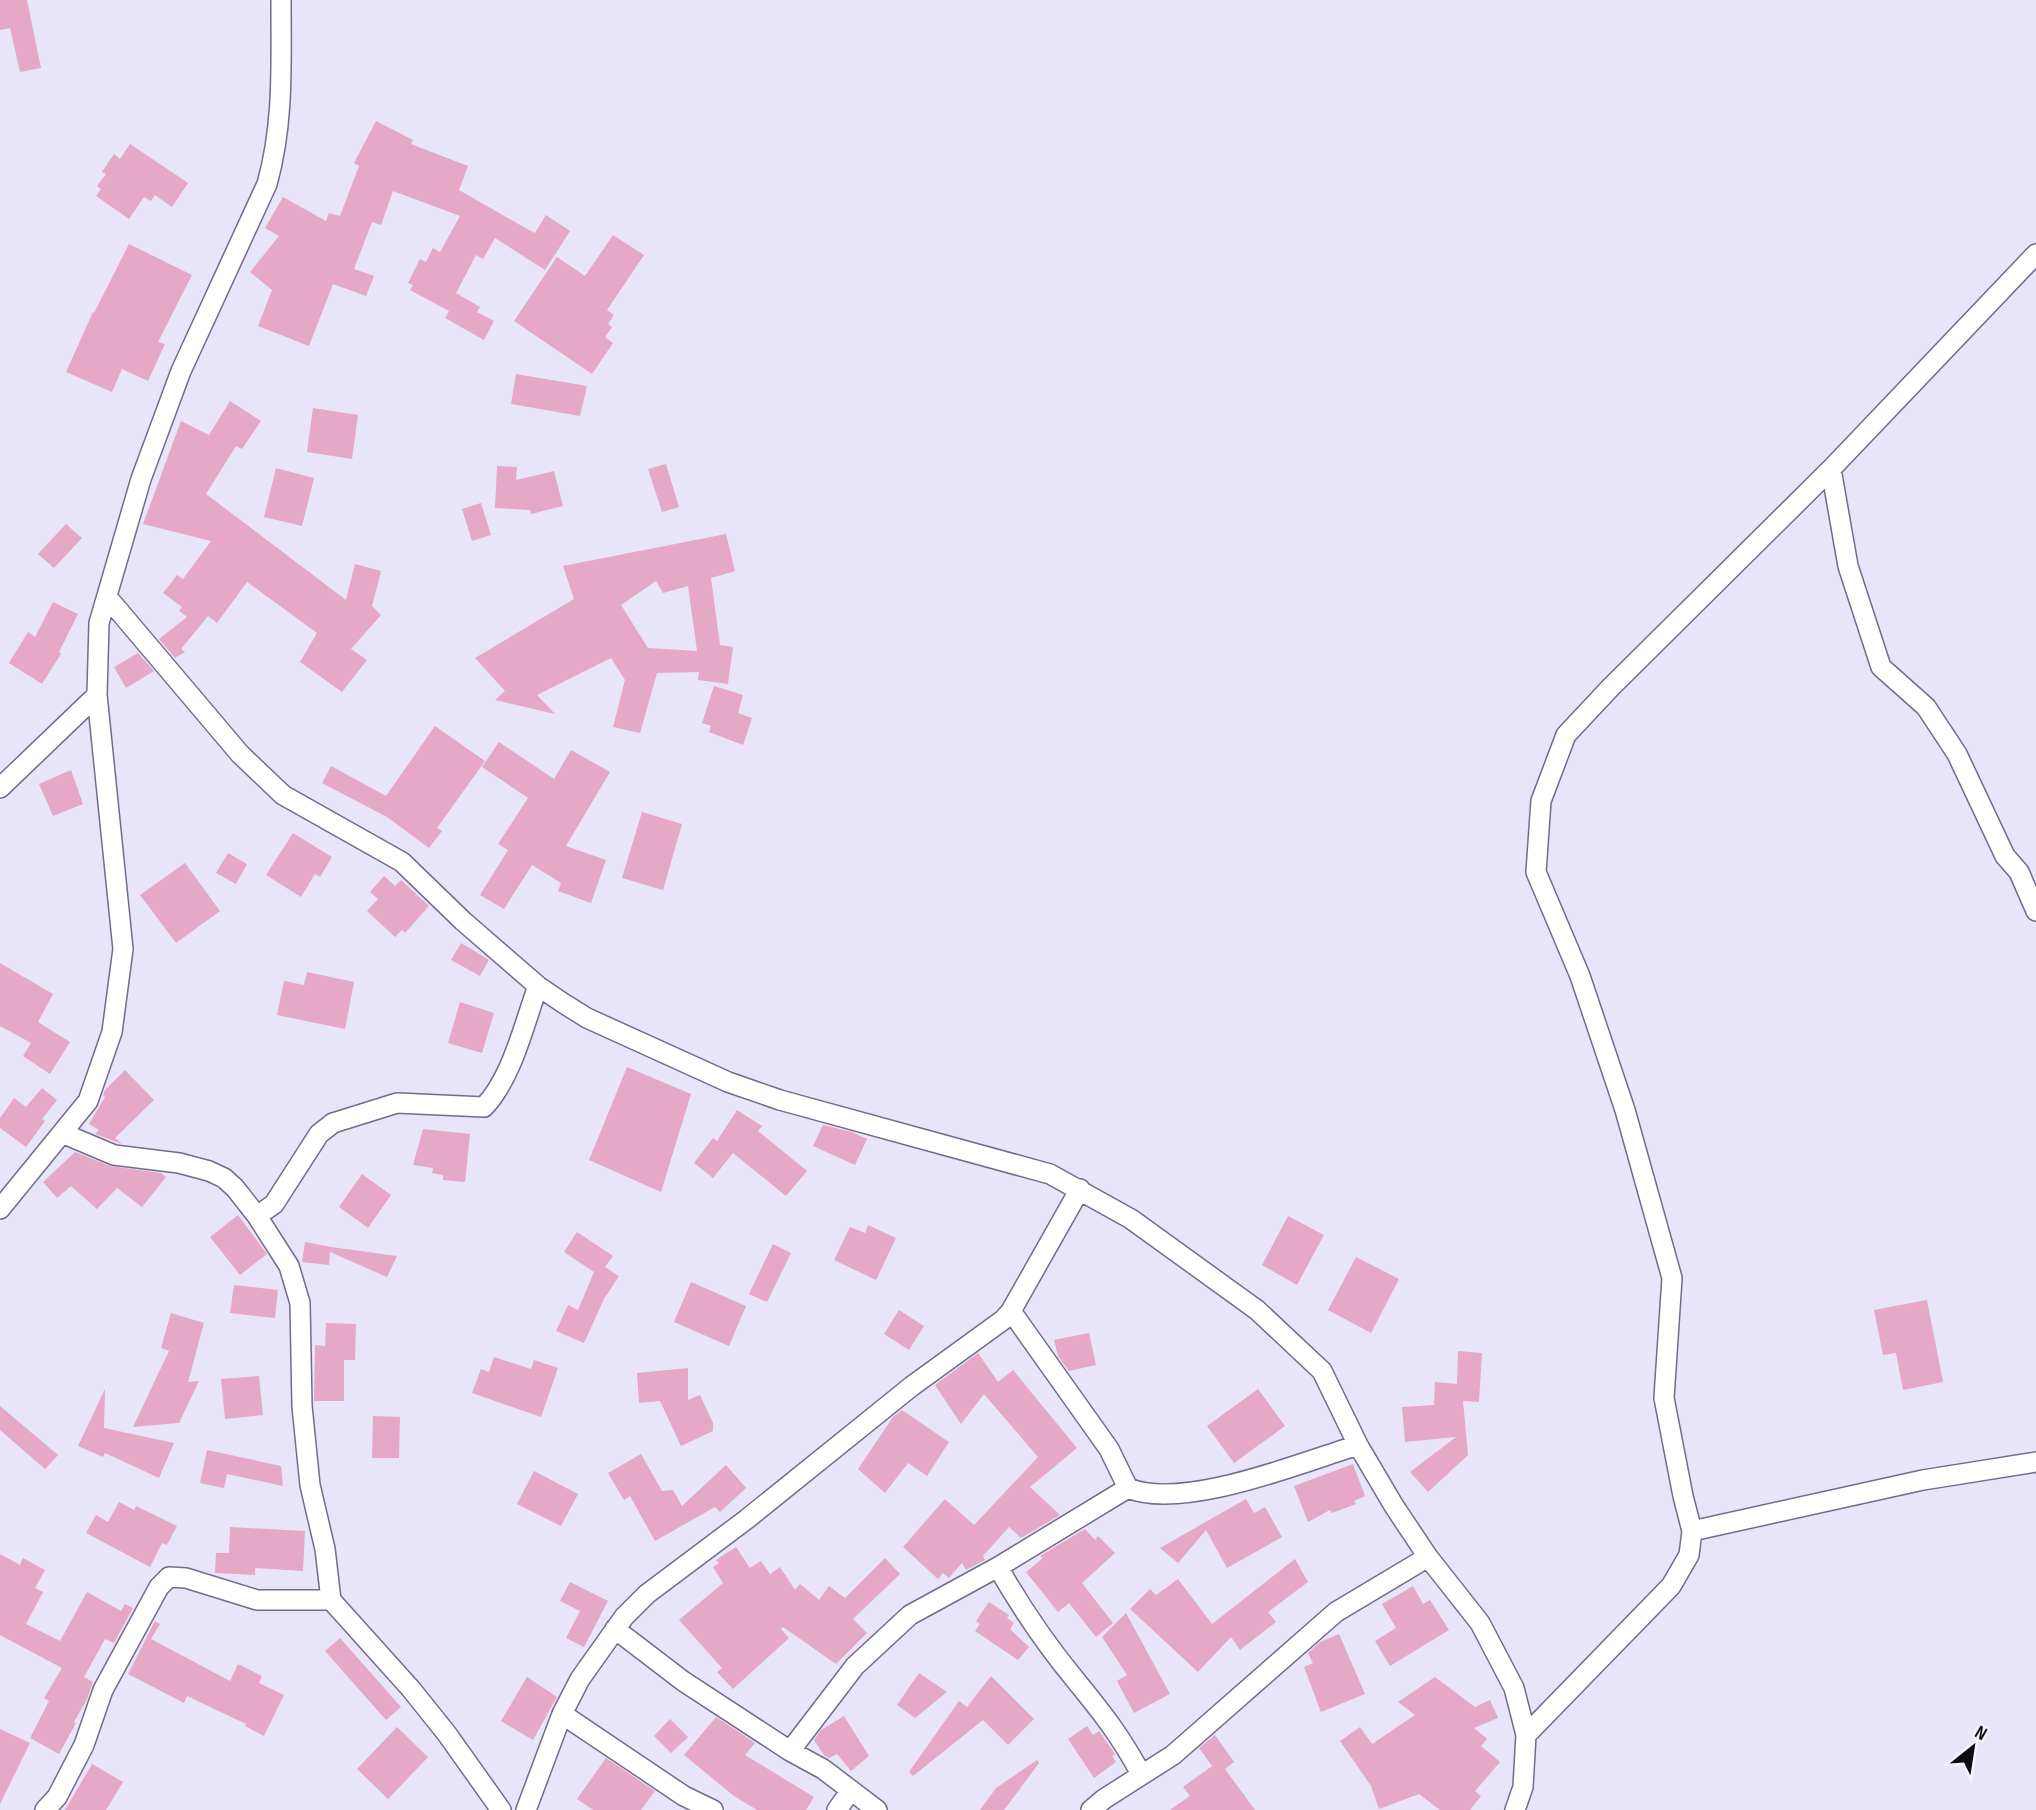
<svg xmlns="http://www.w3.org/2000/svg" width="2036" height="1810" viewBox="0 0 2036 1810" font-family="'Sofia Sans Condensed',sans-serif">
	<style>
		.building { fill: #e5a8c7; fill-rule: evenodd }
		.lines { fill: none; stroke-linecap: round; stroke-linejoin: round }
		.street-casing { stroke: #726b8b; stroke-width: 22 }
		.street { stroke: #fff; stroke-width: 19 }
	</style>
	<rect width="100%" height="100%" fill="#e8e4fa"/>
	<path class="building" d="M 0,0 L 27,0 L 41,68 L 20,72 L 10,28 L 0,30 Z
		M 376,121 L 413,140 L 411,144 L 468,166 L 459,190 L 529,230 L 535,233 L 546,215 L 570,231 L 545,270 L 495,238 L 483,259 L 476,255 L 456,293 L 480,307 L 477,312 L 494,321 L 484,340 L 445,318 L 449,311 L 410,290 L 413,285 L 408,283 L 420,259 L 426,262 L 433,248 L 440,252 L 460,216 L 393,191 L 381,225 L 372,222 L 354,269 L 374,276 L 366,296 L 333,284 L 309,346 L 258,326 L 272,290 L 250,272 L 279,236 L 265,228 L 283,197 L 326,221 L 329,213 L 340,216 L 359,166 L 354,163 Z
		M 130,144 L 188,183 L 172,207 L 155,195 L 151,201 L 144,197 L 129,219 L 96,196 L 101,189 L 97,186 L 106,174 L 102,172 L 114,154 L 120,159 Z
		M 613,235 L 644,255 L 607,310 L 614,315 L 608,324 L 612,327 L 605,337 L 613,343 L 592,374 L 514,321 L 557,257 L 585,276 Z
		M 129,244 L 192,275 L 158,342 L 165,344 L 148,381 L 122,369 L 112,392 L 66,372 L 93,312 L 94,313 Z
		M 516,374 L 587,386 L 580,416 L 511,404 Z
		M 230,401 L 261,421 L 242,449 L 236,446 L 206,494 L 346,600 L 355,564 L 381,571 L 372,606 L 381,615 L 351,649 L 367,660 L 342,692 L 300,662 L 317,633 L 247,582 L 217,623 L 208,616 L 181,649 L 185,652 L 175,658 L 159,639 L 187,617 L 179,611 L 182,607 L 163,593 L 177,575 L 183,579 L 211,541 L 143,524 L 181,421 L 209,435 Z
		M 313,408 L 358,415 L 352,459 L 307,452 Z
		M 666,464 L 679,507 L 662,512 L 648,469 Z
		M 497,466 L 517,467 L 516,480 L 554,471 L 563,506 L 531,514 L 530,510 L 495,508 Z
		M 276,468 L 314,478 L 302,526 L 264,517 Z
		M 481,503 L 491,535 L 472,541 L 462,509 Z
		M 66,524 L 82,538 L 54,568 L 38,554 Z
		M 726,534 L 735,571 L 711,578 L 720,645 L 733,647 L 728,684 L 698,680 L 699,672 L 657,673 L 640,733 L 613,727 L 625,680 L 611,658 L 537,695 L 555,714 L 495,700 L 505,691 L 475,658 L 574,599 L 563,566 ZM 656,581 L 663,593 L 688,586 L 697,651 L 648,648 L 621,605 Z
		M 53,602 L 78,614 L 59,652 L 61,654 L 42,684 L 9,663 L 28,632 L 35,637 Z
		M 138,653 L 154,671 L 126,688 L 114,667 Z
		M 714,686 L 743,695 L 738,713 L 752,718 L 743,745 L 709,732 L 711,726 L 702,723 Z
		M 435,726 L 485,761 L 437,828 L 442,831 L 429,848 L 387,817 L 322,783 L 331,766 L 386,796 Z
		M 499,742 L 554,779 L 571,750 L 610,772 L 566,846 L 606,860 L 591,903 L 558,891 L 561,883 L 532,865 L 504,909 L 480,895 L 508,850 L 498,844 L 528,798 L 482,767 Z
		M 71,770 L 83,804 L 53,816 L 39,784 Z
		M 642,812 L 682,824 L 663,890 L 622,878 Z
		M 293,833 L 332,857 L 320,877 L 315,874 L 301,897 L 266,875 Z
		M 228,853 L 247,864 L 236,884 L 216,873 Z
		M 185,863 L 220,911 L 176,943 L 140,895 Z
		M 384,876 L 395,886 L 401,880 L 429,906 L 405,933 L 402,930 L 395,937 L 367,911 L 378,899 L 370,892 Z
		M 461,943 L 489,960 L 480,976 L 451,960 Z
		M 0,963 L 53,994 L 38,1022 L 70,1042 L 50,1074 L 23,1056 L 31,1043 L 0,1026 Z
		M 307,972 L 354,982 L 345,1029 L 277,1015 L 284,981 L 304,985 Z
		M 460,1002 L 494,1013 L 482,1053 L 448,1043 Z
		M 627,1067 L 691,1094 L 661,1192 L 589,1160 Z
		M 125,1070 L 154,1100 L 115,1138 L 122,1144 L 95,1134 L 99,1130 L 89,1124 L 105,1097 L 103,1095 L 105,1090 Z
		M 42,1088 L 57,1100 L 42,1119 L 45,1121 L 26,1147 L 0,1128 L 0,1118 L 14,1098 L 26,1107 Z
		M 737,1110 L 762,1126 L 758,1131 L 807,1171 L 786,1196 L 733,1153 L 713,1178 L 694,1163 L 713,1138 L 717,1141 Z
		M 823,1125 L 852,1132 L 867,1139 L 855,1165 L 813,1146 Z
		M 423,1129 L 470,1134 L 465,1182 L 443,1180 L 443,1175 L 432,1173 L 433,1168 L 413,1165 Z
		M 75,1152 L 110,1166 L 161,1173 L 166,1177 L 142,1207 L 117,1188 L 97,1209 L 71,1186 L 57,1198 L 43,1182 Z
		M 362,1174 L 391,1195 L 368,1228 L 339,1207 Z
		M 238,1215 L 267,1254 L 240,1275 L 210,1237 Z
		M 1288,1216 L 1324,1235 L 1297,1285 L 1262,1265 Z
		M 868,1225 L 896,1238 L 876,1280 L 834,1260 L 850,1227 L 865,1233 Z
		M 577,1232 L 613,1256 L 605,1267 L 619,1276 L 604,1299 L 584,1343 L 556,1331 L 568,1305 L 578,1310 L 594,1272 L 564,1252 Z
		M 305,1242 L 331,1247 L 397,1256 L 387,1277 L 330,1252 L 329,1265 L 302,1262 Z
		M 773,1244 L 791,1253 L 767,1302 L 749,1294 Z
		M 1356,1257 L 1399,1279 L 1371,1333 L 1328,1310 Z
		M 691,1282 L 746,1306 L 729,1346 L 674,1322 Z
		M 234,1285 L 278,1290 L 275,1318 L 230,1313 Z
		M 1927,1300 L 1943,1382 L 1903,1390 L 1896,1353 L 1883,1355 L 1874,1310 Z
		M 899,1310 L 924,1326 L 909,1350 L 884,1334 Z
		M 171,1313 L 204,1323 L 188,1382 L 199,1381 L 179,1423 L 133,1427 L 169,1351 L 161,1348 Z
		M 326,1323 L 356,1324 L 355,1360 L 344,1360 L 344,1401 L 314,1401 L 315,1345 L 325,1346 Z
		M 1089,1333 L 1096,1365 L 1069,1371 L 1058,1356 L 1054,1340 Z
		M 1458,1351 L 1482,1353 L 1479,1402 L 1463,1401 L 1468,1455 L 1428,1492 L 1410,1472 L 1456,1437 L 1405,1442 L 1402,1407 L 1434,1405 L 1435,1382 L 1457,1384 Z
		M 978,1353 L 998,1382 L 1013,1370 L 1077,1448 L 1030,1487 L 1060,1515 L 1021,1538 L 1009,1527 L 983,1556 L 985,1560 L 966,1570 L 962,1563 L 949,1578 L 943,1573 L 938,1579 L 903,1547 L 945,1499 L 974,1525 L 1038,1457 L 984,1394 L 961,1424 L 935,1385 Z
		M 494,1357 L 531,1369 L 534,1360 L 558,1368 L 541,1417 L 472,1393 L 481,1369 L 489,1372 Z
		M 688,1368 L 688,1400 L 700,1395 L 713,1423 L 713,1431 L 681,1446 L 660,1401 L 639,1403 L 637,1373 Z
		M 259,1376 L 263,1415 L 225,1419 L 221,1379 Z
		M 105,1389 L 104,1428 L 174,1443 L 159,1478 L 105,1453 L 103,1457 L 78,1446 Z
		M 1258,1389 L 1285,1426 L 1234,1463 L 1207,1426 Z
		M 0,1406 L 58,1455 L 45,1469 L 0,1430 Z
		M 902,1410 L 949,1442 L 927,1476 L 908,1463 L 885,1493 L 858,1469 L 893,1417 Z
		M 373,1416 L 400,1417 L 399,1458 L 372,1458 Z
		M 207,1450 L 281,1466 L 283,1486 L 227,1474 L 224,1488 L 200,1483 Z
		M 641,1454 L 662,1491 L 673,1490 L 682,1506 L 726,1465 L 746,1488 L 720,1512 L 715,1507 L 655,1541 L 630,1496 L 624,1500 L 608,1473 Z
		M 1353,1464 L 1365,1496 L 1354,1501 L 1356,1504 L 1332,1513 L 1330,1510 L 1308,1522 L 1294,1486 Z
		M 534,1471 L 578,1494 L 561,1526 L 517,1504 Z
		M 1246,1499 L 1254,1513 L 1265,1507 L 1282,1537 L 1227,1568 L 1206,1530 L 1178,1563 L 1160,1548 Z
		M 119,1502 L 134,1510 L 136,1506 L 177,1526 L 167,1545 L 162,1543 L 150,1567 L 86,1533 L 96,1515 L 108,1522 Z
		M 230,1527 L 305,1531 L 303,1571 L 255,1568 L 255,1575 L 215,1573 L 216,1553 L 229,1553 Z
		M 1085,1529 L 1095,1540 L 1098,1536 L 1115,1553 L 1082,1583 L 1113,1623 L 1096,1637 L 1069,1603 L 1058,1612 L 1026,1572 L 1043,1558 L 1040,1556 Z
		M 736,1547 L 750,1568 L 761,1561 L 770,1574 L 780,1567 L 795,1590 L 800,1584 L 819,1600 L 829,1586 L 845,1598 L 885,1558 L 900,1574 L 853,1619 L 867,1633 L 836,1664 L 783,1627 L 781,1629 L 789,1638 L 733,1689 L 717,1672 L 722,1668 L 679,1620 L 723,1583 L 713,1567 L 719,1563 L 716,1560 Z
		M 0,1554 L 20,1565 L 23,1558 L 45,1570 L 35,1588 L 43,1592 L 26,1624 L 60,1641 L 87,1592 L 121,1611 L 125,1604 L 133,1608 L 114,1643 L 105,1639 L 84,1677 L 93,1682 L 87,1699 L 74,1722 L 76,1723 L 59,1754 L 30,1738 L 49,1701 L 44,1698 L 62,1668 L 0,1635 Z
		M 1295,1559 L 1308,1582 L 1268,1612 L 1276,1622 L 1240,1650 L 1231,1637 L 1198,1672 L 1130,1609 L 1150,1589 L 1156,1595 L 1178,1579 L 1212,1624 Z
		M 570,1582 L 608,1601 L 584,1647 L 566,1638 L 580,1611 L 560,1601 Z
		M 1413,1586 L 1423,1604 L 1430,1600 L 1449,1630 L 1390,1666 L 1375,1641 L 1396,1628 L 1382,1604 Z
		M 989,1602 L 1009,1615 L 1007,1618 L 1014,1623 L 1010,1629 L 1029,1647 L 1018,1660 L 975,1631 L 980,1624 L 976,1621 Z
		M 1126,1613 L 1170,1694 L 1134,1713 L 1117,1681 L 1127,1675 L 1102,1637 Z
		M 155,1621 L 160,1624 L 151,1639 L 230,1681 L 238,1664 L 262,1676 L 259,1683 L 284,1695 L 264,1736 L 245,1726 L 246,1724 L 187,1696 L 184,1703 L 128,1674 Z
		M 1339,1634 L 1365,1694 L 1321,1712 L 1304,1667 L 1313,1663 L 1308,1653 L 1320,1642 Z
		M 340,1638 L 401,1707 L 386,1720 L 325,1651 Z
		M 919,1673 L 947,1692 L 915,1718 L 897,1705 Z
		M 991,1676 L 1034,1719 L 1008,1745 L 983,1720 L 913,1776 L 909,1772 L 959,1701 L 967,1707 Z
		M 527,1677 L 557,1697 L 533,1740 L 501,1721 Z
		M 1435,1677 L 1475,1707 L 1490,1700 L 1498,1718 L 1474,1728 L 1487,1739 L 1481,1746 L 1500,1762 L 1475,1791 L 1481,1796 L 1470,1810 L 1440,1810 L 1419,1794 L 1379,1809 L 1371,1786 L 1340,1741 L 1360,1727 L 1372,1744 L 1415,1715 L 1398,1702 Z
		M 844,1716 L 869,1756 L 851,1771 L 837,1754 L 829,1758 L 824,1755 L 814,1740 L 821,1730 Z
		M 716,1717 L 755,1743 L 745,1755 L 814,1797 L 806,1810 L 757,1810 L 734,1796 L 684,1755 Z
		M 670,1719 L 688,1737 L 671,1753 L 654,1736 Z
		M 1087,1726 L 1093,1735 L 1099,1731 L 1115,1754 L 1112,1756 L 1116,1762 L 1094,1778 L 1068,1739 Z
		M 397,1727 L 428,1757 L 388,1799 L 357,1769 Z
		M 0,1729 L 30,1743 L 0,1804 Z
		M 1215,1735 L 1234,1762 L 1225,1769 L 1255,1810 L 1170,1810 L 1190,1796 L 1183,1787 L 1212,1766 L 1199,1748 Z
		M 606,1758 L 655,1791 L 641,1810 L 593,1810 L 577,1799 Z
		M 1037,1760 L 1039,1763 L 1004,1810 L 980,1810 L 996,1788 Z
		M 92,1764 L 123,1782 L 106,1810 L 65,1810 Z"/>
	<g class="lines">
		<g class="street-casing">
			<path id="street" d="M 1831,469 L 1848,566 L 1881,667 L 1926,707 L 1957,754 L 2005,856 L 2019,872 L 2036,911
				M 108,598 L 240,754 L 283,795 L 402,862 L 463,921 L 538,986 L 563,1003 L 587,1018 L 728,1082 L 780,1100 L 1050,1174 L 1131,1219 L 1257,1310 L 1322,1371 L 1358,1445 L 1394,1506 L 1428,1557 L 1480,1623 L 1514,1688 L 1526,1735 L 1523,1787 L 1515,1810
				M 0,788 L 97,695
				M 62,1133 L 114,1155 L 179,1163 L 209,1171 L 224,1178 L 235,1188 L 257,1216 L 289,1266 L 300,1303 L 302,1406 L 310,1485 L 325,1549 L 331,1600 L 411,1689 L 447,1734 L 501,1810
				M 0,1209 L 88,1101 L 112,1032 L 123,949 L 97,695 L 99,623 L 141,479 L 181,371 L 267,184 C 284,124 281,63 281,0
				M 257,1216 L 274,1204 L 319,1134 L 333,1123 L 397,1103 L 484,1107 C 512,1078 524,1024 538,986
				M 1011,1311 L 1109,1449 L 1128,1488
				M 1692,1531 L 1923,1480 L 2036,1462
				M 998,1567 C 1020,1606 1048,1647 1077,1682 C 1104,1715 1121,1737 1141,1774
				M 615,1629 L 683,1681 L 790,1751 L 823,1769 L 877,1810
				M 562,1714 L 684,1796 L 713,1810
				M 1526,1735 L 1671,1586 L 1689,1555 L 1692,1531 L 1683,1496 L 1664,1398 L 1672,1278 L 1625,1110 L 1580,976 L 1536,872 L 1541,801 L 1566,735 L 1611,687 L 1831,469 L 2036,254
				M 790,1751 L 855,1666 L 910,1615 L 998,1567 L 1128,1488 C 1183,1511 1300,1463 1358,1445
				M 45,1810 L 57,1797 L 84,1745 L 103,1690 L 159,1587 L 169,1577 L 186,1578 L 257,1600 L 331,1600
				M 526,1810 L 562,1714 L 580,1679 L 624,1617 L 647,1594 L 747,1519 L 912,1386 L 1003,1320 L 1011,1311 L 1080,1189
				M 837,1810 L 851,1790
				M 1091,1810 L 1104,1799 L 1173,1755 L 1336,1612 L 1428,1557"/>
		</g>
		<use href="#street" class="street"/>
	</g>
	<g transform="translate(1973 1747) rotate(30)" stroke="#f5f4fb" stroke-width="5" paint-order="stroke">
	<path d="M0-5L12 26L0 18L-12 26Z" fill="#0e0b16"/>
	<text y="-10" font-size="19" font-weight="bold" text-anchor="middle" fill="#0e0b16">N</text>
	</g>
</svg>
